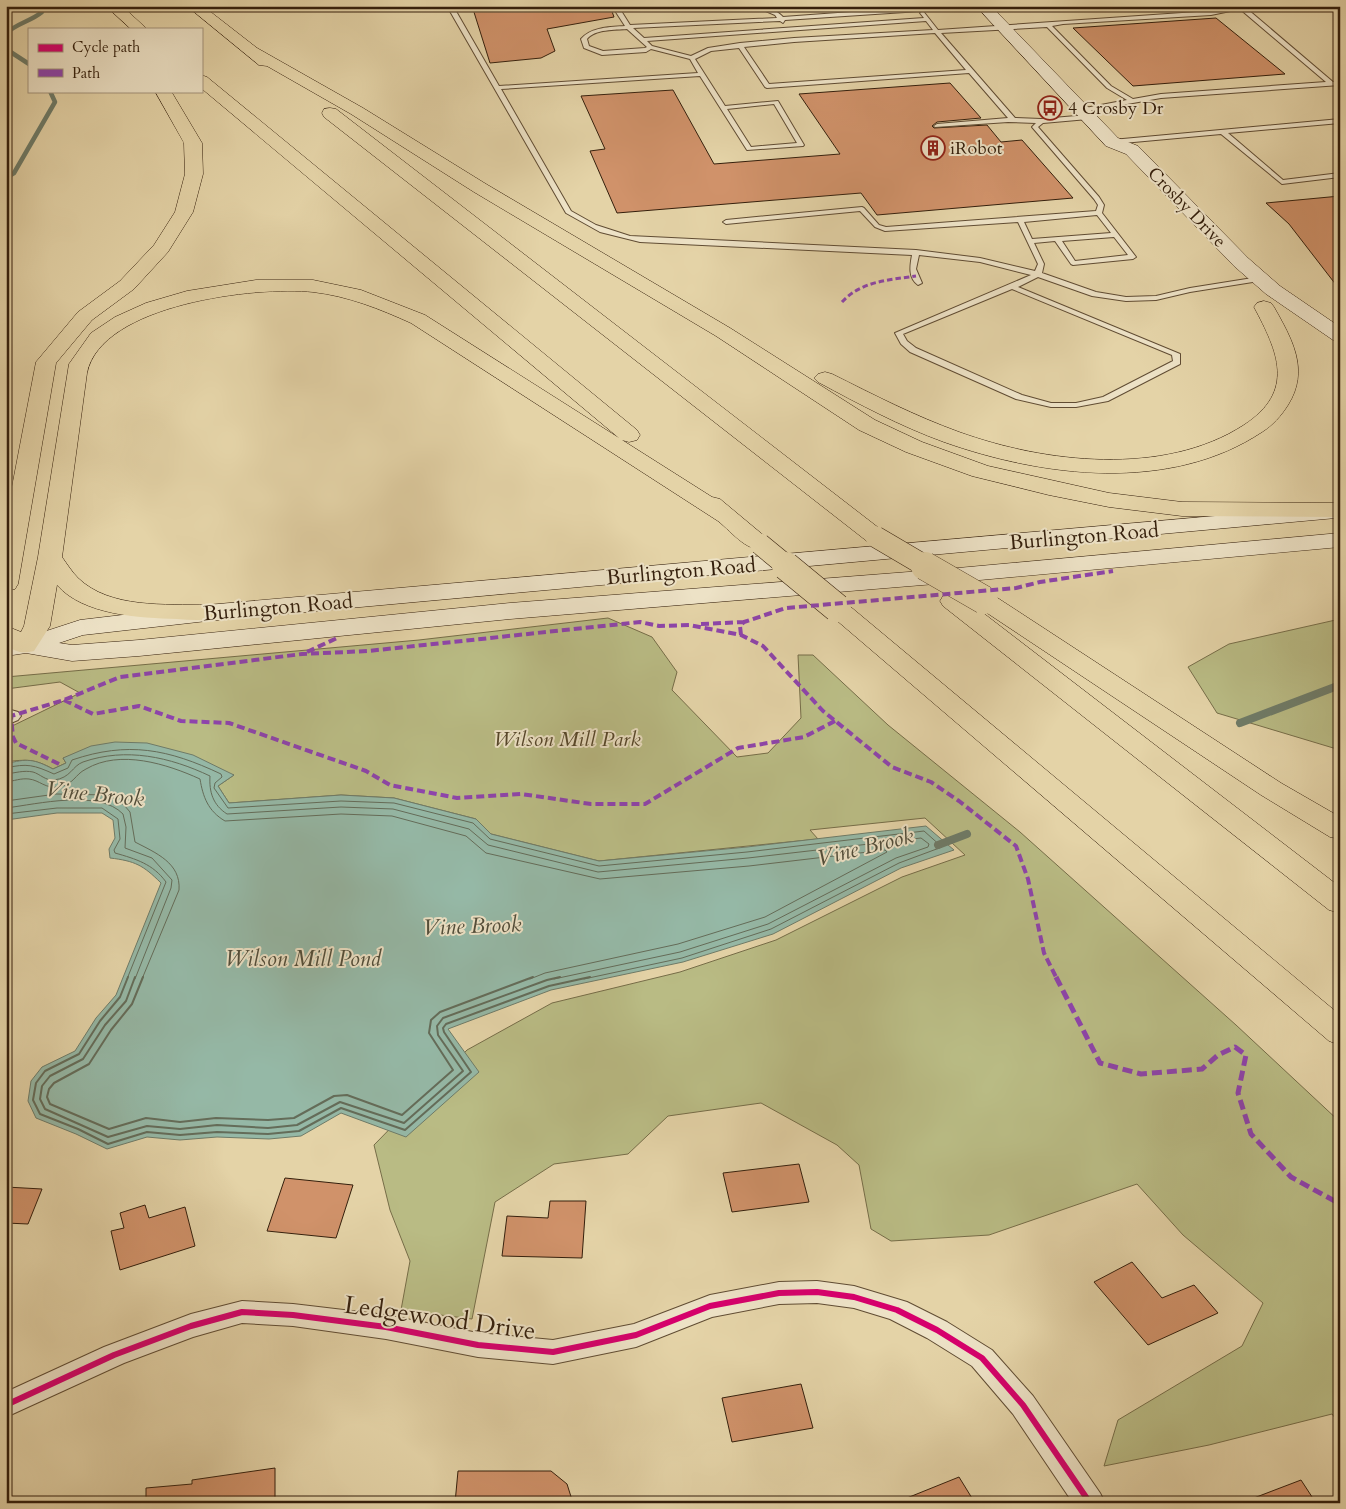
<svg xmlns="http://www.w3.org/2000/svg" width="1346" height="1509" viewBox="0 0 1346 1509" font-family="Cardo,serif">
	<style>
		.green { fill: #b9bb84; stroke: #766d48 }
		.water { fill: #95b8a6; stroke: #6e7b68 }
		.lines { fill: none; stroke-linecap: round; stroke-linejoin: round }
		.shore-far1 { stroke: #646c59; stroke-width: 1 }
		.shore { stroke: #646c59; stroke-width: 2 }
		.stream-far1 { stroke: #6e7b68; stroke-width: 4.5 }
		.stream { stroke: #6e7b68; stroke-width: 8 }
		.building { fill: #d0926a; stroke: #341f0c }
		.lane-casing { stroke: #604c33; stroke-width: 2 }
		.street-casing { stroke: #604c33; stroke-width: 2 }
		.secondary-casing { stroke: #341f0c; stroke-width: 1 }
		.highway-casing { stroke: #341f0c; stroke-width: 1 }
		.lane { fill: #ede2c6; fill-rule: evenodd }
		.street { fill: #ede2c6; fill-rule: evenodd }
		.secondary { fill: #ede2c6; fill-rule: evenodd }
		.highway { fill: #e4d3a7; fill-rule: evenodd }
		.highway-bridge-far1-casing { stroke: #341f0c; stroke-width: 22; stroke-linecap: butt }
		.highway-bridge-casing { stroke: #341f0c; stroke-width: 29; stroke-linecap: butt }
		.highway-bridge-far1 { stroke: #e4d3a7; stroke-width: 21 }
		.highway-bridge { stroke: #e4d3a7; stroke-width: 28 }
		.quiet-far2 { stroke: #8e44ad; stroke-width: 3; stroke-dasharray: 5.5 3; stroke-linecap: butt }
		.quiet-far1 { stroke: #8e44ad; stroke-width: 4; stroke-dasharray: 8 4; stroke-linecap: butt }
		.quiet { stroke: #8e44ad; stroke-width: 5; stroke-dasharray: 10 5; stroke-linecap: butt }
		.cycleway-casing { stroke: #ede2c6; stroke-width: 9 }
		.cycleway { stroke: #d6006c; stroke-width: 6 }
		.labels { text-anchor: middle; stroke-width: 4; stroke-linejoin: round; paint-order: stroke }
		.far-poi-label { font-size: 18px; fill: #341f0c; stroke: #ede2c6; text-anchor: start }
		.far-street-label { font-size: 18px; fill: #341f0c; stroke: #ede2c6 }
		.street-label { font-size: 21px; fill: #341f0c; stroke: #ede2c6 }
		.park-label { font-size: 21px; font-style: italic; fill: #55462a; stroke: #ede2c6 }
		.water-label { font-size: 22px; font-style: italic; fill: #514d3a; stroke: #ede2c6 }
		.near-street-label { font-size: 25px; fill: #341f0c; stroke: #ede2c6 }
	</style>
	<rect width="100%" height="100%" fill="#e4d3a7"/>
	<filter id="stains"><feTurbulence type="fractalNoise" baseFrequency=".004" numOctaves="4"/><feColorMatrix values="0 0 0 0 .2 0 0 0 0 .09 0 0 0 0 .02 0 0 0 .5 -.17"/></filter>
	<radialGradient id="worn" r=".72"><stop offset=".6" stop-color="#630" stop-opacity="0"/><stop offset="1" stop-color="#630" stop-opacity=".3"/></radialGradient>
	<path class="green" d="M 608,618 L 652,637 L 677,672 L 672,690 L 737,757 L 768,753 L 801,718 L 798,655 L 813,655 L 888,725 L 1020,832 L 1236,1025 L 1340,1122 L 1340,1424 L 1332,1414 L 1209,1445 L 1104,1466 L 1118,1420 L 1242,1346 L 1263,1303 L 1183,1235 L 1137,1184 L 989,1235 L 891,1241 L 871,1229 L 859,1165 L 837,1145 L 761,1103 L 668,1116 L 628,1154 L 554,1164 L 495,1202 L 472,1319 L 401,1310 L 410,1261 L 390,1210 L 374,1145 L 467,1050 L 552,1003 L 680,972 L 776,940 L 902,877 L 965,855 L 925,818 L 810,830 L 818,839 L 599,861 L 491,834 L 476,819 L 394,798 L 341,795 L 229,803 L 218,786 L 234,775 L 63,758 L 66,763 L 53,769 C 35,759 26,759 6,762 L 6,729 L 80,693 L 60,682 L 6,689 L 6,677 L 419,640 Z
		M 1340,619 L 1340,750 L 1217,713 L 1188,667 L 1229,644 Z"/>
	<path class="water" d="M 115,742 L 147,743 L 193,755 L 234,775 L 218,786 L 229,803 L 341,795 L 394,798 L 476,819 L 491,834 L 599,861 L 747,847 L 926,826 L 954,850 L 901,868 L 773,934 L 683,962 L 551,990 L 448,1029 L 479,1072 L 406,1137 L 341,1113 L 301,1136 L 269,1139 L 217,1137 L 180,1140 L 147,1137 L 107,1149 L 76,1134 L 36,1118 L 28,1101 L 31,1081 L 42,1067 L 75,1051 L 96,1018 L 116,995 L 161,883 C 143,865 135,861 110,858 L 109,849 L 115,838 L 113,820 L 102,813 L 57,813 L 6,820 L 6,764 C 27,758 34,759 53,769 L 66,763 L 63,758 L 91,746 Z"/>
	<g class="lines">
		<path class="shore-far1" d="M 6,768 C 27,763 34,765 54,774 L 68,768 L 72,760 C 128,741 168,749 221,774 L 222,777 L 215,783 L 214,788 L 228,808 L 341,801 L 394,803 L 473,823 L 490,839 L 599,866 L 747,852 L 924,831 L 942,847 L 899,863 L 771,929 L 682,958 L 584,979
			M 6,774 C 15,773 24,770 33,772 C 40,774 46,781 54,780 C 71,778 72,766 83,762 C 126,747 170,757 210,776 C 209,792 213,805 227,814 L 341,807 L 393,809 L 469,829 L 488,845 L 598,872 L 748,858 L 921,838 L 929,844 L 928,847 L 896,858 L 768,924 L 680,952 L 554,979
			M 6,782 C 14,781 21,778 29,779 C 39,780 46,789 58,787 C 75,784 74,775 86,769 C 120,749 167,764 200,779 C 203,797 208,811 225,821 L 341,814 L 392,816 L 466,836 L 486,853 L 600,879 L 749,866 L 885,850 L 887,852 L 765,917 L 678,944 L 545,973 L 530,979
			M 6,801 L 56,794 L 108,795 L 124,805 L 130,812 L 135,842 C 156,853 181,863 179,890 L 142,979
			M 6,808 C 38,804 99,789 123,814 L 126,827 L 125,848 L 152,858 L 172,880 L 171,888 L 135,979
			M 6,814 L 57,808 L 102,808 L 118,819 L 120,839 L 114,850 L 115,853 C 136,859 153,864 166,882 L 127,979"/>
		<path class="shore" d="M 128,977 L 120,997 L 100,1021 L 79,1054 L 45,1071 L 36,1083 L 33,1100 L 40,1114 L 78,1129 L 108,1144 L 147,1132 L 180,1135 L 217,1132 L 268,1134 L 299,1131 L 341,1108 L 405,1130 L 471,1072 L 444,1032 L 443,1028 L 446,1024 L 549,986 L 590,977
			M 135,977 L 126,1001 L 105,1025 L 83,1059 L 50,1076 L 42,1086 L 40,1099 L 45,1109 L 108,1137 L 147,1126 L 180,1129 L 217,1125 L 268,1128 L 297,1125 L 340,1102 L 404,1123 L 463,1071 L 438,1035 L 437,1026 L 443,1018 L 547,980 L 560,977
			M 143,977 L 132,1004 L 111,1030 L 89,1064 L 54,1083 L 49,1089 L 47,1097 L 50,1104 L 109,1129 L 146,1118 L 180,1122 L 216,1118 L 268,1120 L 294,1118 L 334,1096 L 347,1095 L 402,1115 L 453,1070 L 429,1033 L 431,1020 L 440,1012 L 533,977"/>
		<path class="stream-far1" d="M 6,34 C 14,24 30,22 42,12 L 36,6
			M 6,49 L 29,64
			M 6,178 L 14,173 L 55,102 L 50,91"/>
		<path class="stream" d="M 1240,723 L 1340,685
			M 938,845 L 967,834"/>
	</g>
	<path class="building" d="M 514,6 L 610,6 L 614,17 L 547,29 L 555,51 L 541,58 L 490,63 L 473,9 Z
		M 1216,18 L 1285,74 L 1133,86 L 1073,28 Z
		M 950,83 L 981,118 L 937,122 L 932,126 L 934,128 L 987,125 L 1001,142 L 1022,140 L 1073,198 L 877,215 L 861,193 L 617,213 L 590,151 L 605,149 L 581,96 L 673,90 L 714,164 L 840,154 L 799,94 Z
		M 1340,196 L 1340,290 L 1289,224 L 1266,203 Z
		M 799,1164 L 809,1202 L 732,1212 L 723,1173 Z
		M 285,1178 L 353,1185 L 336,1238 L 267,1231 Z
		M 6,1187 L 42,1189 L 28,1224 L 6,1223 Z
		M 550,1201 L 586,1201 L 582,1258 L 502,1256 L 507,1216 L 548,1218 Z
		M 145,1205 L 149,1218 L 185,1207 L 195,1246 L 120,1270 L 111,1231 L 124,1228 L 120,1213 Z
		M 1132,1262 L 1162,1298 L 1194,1285 L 1218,1313 L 1148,1345 L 1094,1282 Z
		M 801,1384 L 813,1428 L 732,1442 L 722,1398 Z
		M 275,1468 L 275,1503 L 146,1503 L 146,1488 L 192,1484 L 192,1480 Z
		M 458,1471 L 551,1471 L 567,1484 L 573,1503 L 455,1503 Z
		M 959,1477 L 975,1503 L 897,1503 L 897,1502 Z
		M 1301,1480 L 1316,1503 L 1246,1503 L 1246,1501 Z"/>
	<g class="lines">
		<g class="lane-casing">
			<path id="lane" d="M 447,6 L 453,6 L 499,86 L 698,73 L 690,59 L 651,49 L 646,52 L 602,55 L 584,48 L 581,39 C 591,27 610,27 625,26 L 612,6 L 618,6 L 630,25 L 777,18 L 775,15 L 754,6 C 764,6 776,9 783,17 L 920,7 L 923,9 L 920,11 L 785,20 L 783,23 L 780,21 L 633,28 L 644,38 L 924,18 L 920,13 L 923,11 L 938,30 L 1211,11 L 1237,6 L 1258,6 L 1246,8 L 1333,82 L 1340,81 L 1340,85 L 1161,98 L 1082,112 L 1080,111 L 1080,109 L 1127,100 L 1107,88 L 1047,27 L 941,33 L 1015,118 L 1041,119 L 1088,115 L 1091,117 L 1088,119 L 1043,123 L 1038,127 L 1099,197 L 1104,205 L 1102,213 L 1136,257 L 1133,259 L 1073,265 L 1071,264 L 1055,241 L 1034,243 L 1044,264 L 1042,273 L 1096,292 L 1126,297 L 1156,296 L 1190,288 L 1259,277 L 1263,279 L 1259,281 L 1190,292 L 1156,300 L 1126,301 L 1092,296 L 1038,277 L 1018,287 L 1180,354 L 1180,364 L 1108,401 L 1076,407 L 1051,407 L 1016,399 L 910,352 L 901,344 L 895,333 L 1031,275 L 980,262 L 919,255 L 916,269 L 922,283 L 918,285 C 908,278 910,266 912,255 L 640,242 L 600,232 L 566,213 ZM 1240,9 L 1326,82 L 1161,94 L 1133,99 L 1111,86 L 1052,26 L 1063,24 L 1211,15 ZM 926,21 L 933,30 L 794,38 L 740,43 L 708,48 L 691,56 L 652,46 L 647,41 ZM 627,29 L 647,47 L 645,48 L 603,51 L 589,46 L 587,39 C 595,29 615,30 627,29 ZM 935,33 L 966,70 L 769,84 L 744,47 L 794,42 ZM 739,48 L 765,87 L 767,88 L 969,73 L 1008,118 L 937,124 L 934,126 L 935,127 L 1008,122 L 1036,123 L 1032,127 L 1094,199 L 1098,205 L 1096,211 L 886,227 L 879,225 L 864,208 L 862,207 L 726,220 L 723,222 L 726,224 L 860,211 L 875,227 L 885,231 L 1018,222 L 1038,264 L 1035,271 L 980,258 L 916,250 L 630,236 L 596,225 L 571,211 L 501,89 L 700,76 L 747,150 L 803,146 L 804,145 L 778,101 L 725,106 L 695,59 L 711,51 ZM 774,104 L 797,143 L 751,147 L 727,109 ZM 1097,215 L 1111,233 L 1032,239 L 1024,222 ZM 1114,237 L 1128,255 L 1075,261 L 1062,241 ZM 1012,289 L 1172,355 L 1173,361 L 1103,397 L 1076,403 L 1051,403 L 1022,395 L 916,348 L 907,341 L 903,334 Z
				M 1007,6 L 1026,6 L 987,12 L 984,10 Z
				M 1340,119 L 1340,123 L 1228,133 L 1283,180 L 1340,173 L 1340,177 L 1282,184 L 1221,134 L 1112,144 L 1109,142 L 1112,140 Z"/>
		</g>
		<g class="street-casing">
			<path id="street" d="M 11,710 L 18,712 L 21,716 L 18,720 L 6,725 L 6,711 Z
				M 817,1281 L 854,1286 L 907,1302 L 947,1322 L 992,1350 L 1033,1396 L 1100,1493 L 1105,1503 L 1073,1503 L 1013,1414 L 972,1366 L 927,1338 L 890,1319 L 854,1308 L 817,1303 L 779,1304 L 712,1317 L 636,1347 L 553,1364 L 478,1357 L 386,1339 L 293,1326 L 242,1323 L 193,1337 L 124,1363 L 6,1417 L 6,1392 L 104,1347 L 191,1314 L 242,1301 L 293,1304 L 386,1315 L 478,1333 L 553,1340 L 634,1324 L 710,1295 L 779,1282 Z"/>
		</g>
		<g class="secondary-casing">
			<path id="secondary" d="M 976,6 L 991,6 L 1118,138 L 1138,146 L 1248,258 L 1280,286 L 1340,327 L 1340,342 L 1333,340 L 1266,294 L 1234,266 L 1126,154 L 1106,146 Z
				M 1328,506 L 1336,508 L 1340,513 L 1336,518 L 207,621 L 83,635 L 59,643 L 72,645 L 139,640 L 510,603 L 947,569 L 1340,533 L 1340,547 L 947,583 L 510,619 L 139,656 L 72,661 L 26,653 L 6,656 L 6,640 L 22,639 L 80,620 L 207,605 Z"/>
		</g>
		<g class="highway-casing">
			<path id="highway" d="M 106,6 L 122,6 L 147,29 L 131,29 Z
				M 187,6 L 203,6 L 257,48 L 363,108 L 486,184 L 730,328 L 875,420 L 922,442 L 988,466 L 1109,493 L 1182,502 L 1340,503 L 1340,517 L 1182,516 L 1109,507 L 1049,495 L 972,476 L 906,452 L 859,430 L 716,336 L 474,192 L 351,114 L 267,66 L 259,65 Z
				M 201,75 L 207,77 L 637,430 L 640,435 L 637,440 L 629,442 L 622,440 L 712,497 L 720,499 L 768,539 L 772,544 L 768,549 C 748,554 733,533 718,521 L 411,323 C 380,309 348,296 313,292 C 257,286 101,304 87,373 L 62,557 C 67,564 72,572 78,578 C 110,609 166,604 207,605 L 216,608 L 220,613 L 216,618 C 203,621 190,620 177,619 C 140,618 83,615 57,585 L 50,626 L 34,651 C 22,654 16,652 6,645 L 6,626 L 21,632 L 24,626 L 38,557 L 69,364 L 91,333 L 115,317 L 146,303 L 187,291 L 256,280 L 313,280 L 361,290 L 425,315 L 619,438 L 201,88 Z
				M 155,91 L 171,91 L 202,143 L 203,174 L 193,212 L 168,252 L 134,289 L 92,320 L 56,363 L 18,584 L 15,589 L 6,591 L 6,518 L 36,362 L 78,312 L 120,281 L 154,245 L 175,212 L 185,174 L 184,143 Z
				M 330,108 L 336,109 L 884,532 L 888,537 L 884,542 L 876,544 L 868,542 L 324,117 L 322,113 L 324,109 Z
				M 1264,301 L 1271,303 L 1274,307 C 1292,339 1310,370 1288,405 C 1281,416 1273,425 1262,432 C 1170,493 1043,477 944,442 C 900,426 859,404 818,382 L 814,378 L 818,374 L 825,372 L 832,374 C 874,395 915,416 959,432 C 1045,463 1164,477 1244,425 C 1296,391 1278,352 1254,307 L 1257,303 Z
				M 984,593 L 993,595 L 1281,783 L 1340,817 L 1340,839 L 1330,837 L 1261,795 L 975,605 L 972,600 L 975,595 Z
				M 952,594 L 961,596 L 1340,887 L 1340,913 L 1329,910 L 943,606 L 940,601 L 943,596 Z
				M 837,601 L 846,603 L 1340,1015 L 1340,1045 L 1329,1041 L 828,613 L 825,608 L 828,603 Z"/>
		</g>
		<use href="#lane" class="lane"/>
		<use href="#street" class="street"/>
		<use href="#secondary" class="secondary"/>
		<use href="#highway" class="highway"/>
		<g class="highway-bridge-far1-casing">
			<path id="highway-bridge-far1" d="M 876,537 L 927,567
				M 760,544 L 788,567"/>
		</g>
		<g class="highway-bridge-casing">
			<path id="highway-bridge" d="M 786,566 L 837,608
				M 925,566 L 984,600"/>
		</g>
		<use href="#highway-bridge-far1" class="highway-bridge-far1"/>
		<use href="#highway-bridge" class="highway-bridge"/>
		<path class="quiet-far2" d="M 842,302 C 861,281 889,280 916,276"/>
		<path class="quiet-far1" d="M 701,624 L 744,622
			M 741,635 L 740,626 L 744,622 L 786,608 L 1016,588 L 1040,582 L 1113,571
			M 307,652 L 337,638
			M 64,700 L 93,714 L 139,706 L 181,721 L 229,723 L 366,771 L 390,785 L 457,798 L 521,794 L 591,804 L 645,804 L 738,748 L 804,737 L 835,721
			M 59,764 L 16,743 L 13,737 L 11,716 L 64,700 L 120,677 L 302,654 L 368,651 L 640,622 L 659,626 L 689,625 L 741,635 L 763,646 L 823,711 L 892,767 L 931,782 L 959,801 L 1016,846 L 1028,879 L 1044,953 L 1057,979"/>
		<path class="quiet" d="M 1056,977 L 1100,1063 L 1141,1074 L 1202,1069 L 1218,1055 L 1235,1047 L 1246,1055 L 1238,1093 L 1251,1134 L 1291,1177 L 1340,1204"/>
		<g class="cycleway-casing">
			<path id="cycleway" d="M 6,1405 L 114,1355 L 191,1326 L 242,1312 L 293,1315 L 386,1327 L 478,1345 L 553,1352 L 636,1335 L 710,1306 L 779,1293 L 817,1292 L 854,1297 L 897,1310 L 937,1330 L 982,1358 L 1023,1405 L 1090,1503"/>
		</g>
		<use href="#cycleway" class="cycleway"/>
	</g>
	<defs>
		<g id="bus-ring" transform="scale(1.25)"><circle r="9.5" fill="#ede2c6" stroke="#8f2418" stroke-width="1.5"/><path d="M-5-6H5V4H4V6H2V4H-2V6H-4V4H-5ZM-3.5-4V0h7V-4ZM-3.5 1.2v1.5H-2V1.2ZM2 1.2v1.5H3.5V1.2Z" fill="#8f2418"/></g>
		<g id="building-ring" transform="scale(1.25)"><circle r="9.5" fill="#ede2c6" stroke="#8f2418" stroke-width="1.5"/><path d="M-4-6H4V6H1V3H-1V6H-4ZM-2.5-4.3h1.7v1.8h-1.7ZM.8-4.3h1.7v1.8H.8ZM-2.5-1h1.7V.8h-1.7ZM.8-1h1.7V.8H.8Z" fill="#8f2418"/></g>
	</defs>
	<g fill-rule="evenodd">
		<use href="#bus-ring" x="1050" y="108"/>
		<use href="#building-ring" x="933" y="148"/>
	</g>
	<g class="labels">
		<g class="far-poi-label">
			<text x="1068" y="114">4 Crosby Dr</text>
			<text x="950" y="154">iRobot</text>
		</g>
		<g class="far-street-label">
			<text transform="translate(1187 207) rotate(46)" y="6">Crosby Drive</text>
		</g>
		<g class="street-label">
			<text transform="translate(1084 536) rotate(-5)" y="7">Burlington Road</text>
			<text transform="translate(681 571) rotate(-5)" y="7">Burlington Road</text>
			<text transform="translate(278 607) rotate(-5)" y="7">Burlington Road</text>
		</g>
		<g class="park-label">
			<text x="567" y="746">Wilson Mill Park</text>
		</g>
		<g class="water-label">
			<text transform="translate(95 793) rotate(6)" y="8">Vine Brook</text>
			<text transform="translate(865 846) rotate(-14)" y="8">Vine Brook</text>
			<text transform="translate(472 925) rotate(-2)" y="8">Vine Brook</text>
			<text x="303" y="966">Wilson Mill Pond</text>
		</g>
		<g class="near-street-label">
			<text transform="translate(440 1317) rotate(8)" y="9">Ledgewood Drive</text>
		</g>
	</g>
	<rect width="1346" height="1509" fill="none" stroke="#e4d3a7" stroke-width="25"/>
	<rect x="8" y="8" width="1331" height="1494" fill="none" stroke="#341f0c" stroke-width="2.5"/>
	<rect x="12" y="12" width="1321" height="1484" fill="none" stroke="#341f0c"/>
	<rect x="28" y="28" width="175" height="65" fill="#ede2c6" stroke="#a3947c"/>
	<rect x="38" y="44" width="25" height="8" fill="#d6006c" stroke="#a3947c"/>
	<text x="72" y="52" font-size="15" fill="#341f0c">Cycle path</text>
	<rect x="38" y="69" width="25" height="8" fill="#8e44ad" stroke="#a3947c"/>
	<text x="72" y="78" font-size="15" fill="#341f0c">Path</text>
	<rect width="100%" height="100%" filter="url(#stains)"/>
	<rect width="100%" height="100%" fill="url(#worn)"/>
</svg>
